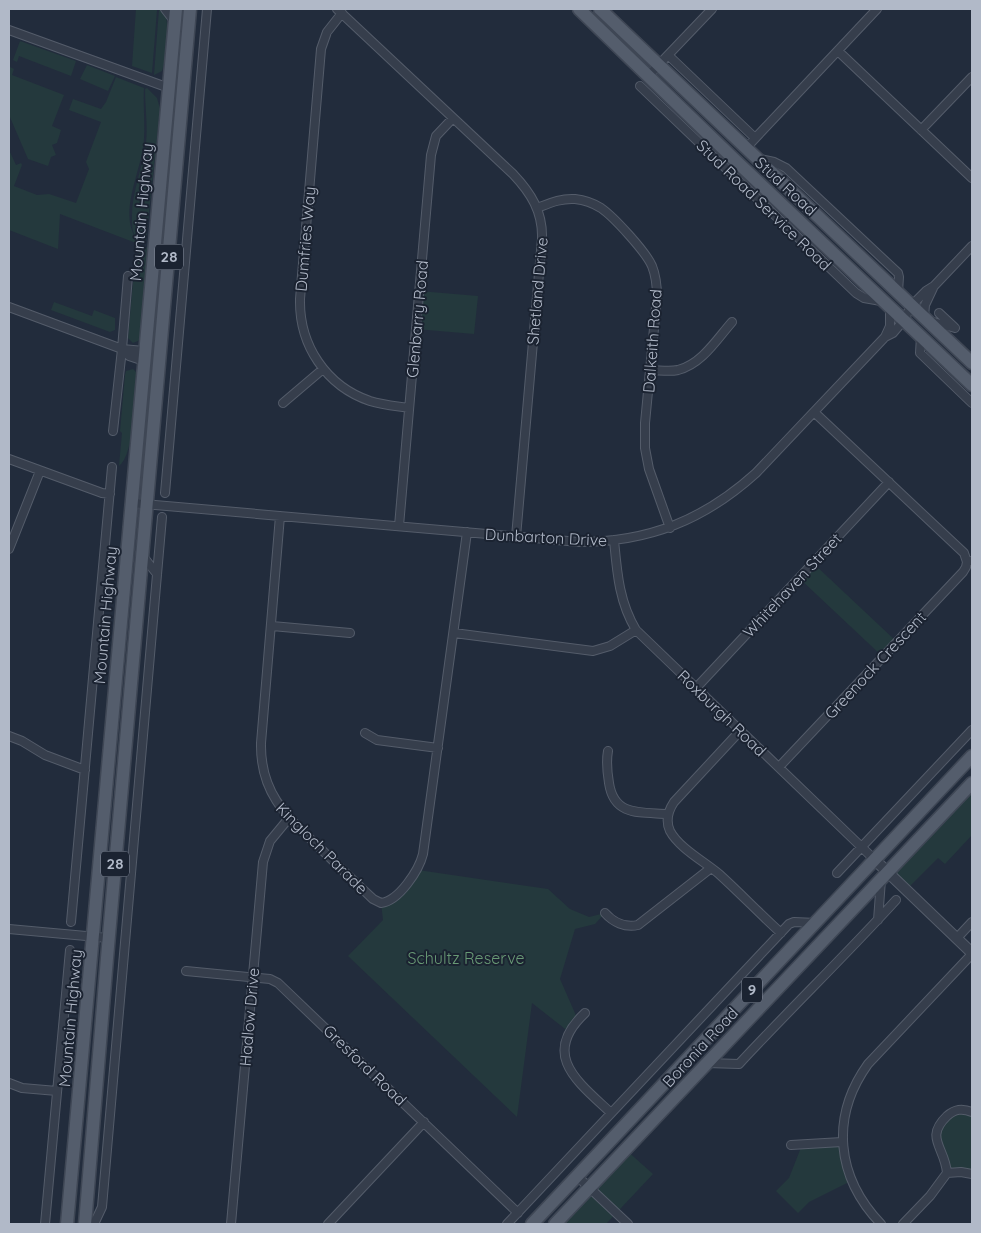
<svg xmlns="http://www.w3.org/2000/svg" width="981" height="1233" viewBox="0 0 981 1233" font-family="Quicksand,sans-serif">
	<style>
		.green { fill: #24393d }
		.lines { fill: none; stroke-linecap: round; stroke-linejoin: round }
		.minor-casing { stroke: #545c6a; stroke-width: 10 }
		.tertiary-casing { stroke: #545c6a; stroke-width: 12 }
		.primary-casing { stroke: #3f4755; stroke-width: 15 }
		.minor { stroke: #363e4c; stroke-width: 8 }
		.tertiary { stroke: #363e4c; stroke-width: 10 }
		.primary { stroke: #545d6c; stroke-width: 12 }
		.labels { text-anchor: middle; stroke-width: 4; stroke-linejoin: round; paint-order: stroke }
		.shield { fill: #1b2331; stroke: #848c9b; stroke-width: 1 }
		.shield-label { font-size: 15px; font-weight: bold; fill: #b1b9c8 }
		.street-label { font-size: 16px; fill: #b1b9c8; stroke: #1b2331 }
		.park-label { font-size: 16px; fill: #689975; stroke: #1b2331 }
	</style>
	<rect width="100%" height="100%" fill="#222c3c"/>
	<path class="green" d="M 136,9 L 157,10 L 152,73 L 132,66 Z
		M 159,9 C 162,11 165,14 166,18 C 169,28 166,62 162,71 L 154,75 Z
		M 20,41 L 76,61 L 71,76 L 19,56 L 17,62 L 13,60 Z
		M 87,65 L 115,76 L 108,91 L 80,79 Z
		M 10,67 L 14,69 L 12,75 L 64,95 L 52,126 L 61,130 L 57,143 L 52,145 L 56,155 L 51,157 L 48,166 L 28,159 L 9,115 L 9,69 Z
		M 116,77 L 144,88 C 143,104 145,122 144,138 C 143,170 116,213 138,242 L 138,245 L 136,246 L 136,243 L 60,214 L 58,249 L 9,230 L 9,150 L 16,165 L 21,163 L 22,165 L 14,186 L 37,195 L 49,194 L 76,203 L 89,169 L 86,162 L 101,122 L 69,110 L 73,99 L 101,109 L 106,102 Z
		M 147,88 L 157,98 L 160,109 L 146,241 L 139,244 C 139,239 137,239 134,234 C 132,230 132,224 132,219 C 131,193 143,168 146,143 C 148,125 145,107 145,89 Z
		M 148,247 L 140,338 L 138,341 L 133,343 L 128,338 L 133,282 L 136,280 L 139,250 Z
		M 419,291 L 478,296 L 474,334 L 416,329 Z
		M 54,302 L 92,316 L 94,310 L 115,318 L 115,330 L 110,332 L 51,310 Z
		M 133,369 L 136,372 L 136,376 C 134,397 135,454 119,466 L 122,433 L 120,431 L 125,375 L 126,371 Z
		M 813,563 L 897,642 L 883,657 L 799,578 Z
		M 972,783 L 972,835 L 945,864 L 938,858 L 906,890 L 887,872 Z
		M 418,870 L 548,889 L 570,909 L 589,917 L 605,913 L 595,924 L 575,929 L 560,979 L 578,1020 L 569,1032 L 532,1003 L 517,1117 L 348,956 L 383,920 L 381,903 L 384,903 Z
		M 952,1111 L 972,1112 L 972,1174 L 947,1173 L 936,1136 Z
		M 842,1142 L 851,1181 L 809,1202 L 798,1213 L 776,1191 L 789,1178 L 802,1145 Z
		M 625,1149 L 653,1174 L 606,1224 L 555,1224 Z"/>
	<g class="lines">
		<g class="minor-casing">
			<path id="minor" d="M 165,9 L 175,22
				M 337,9 L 513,174 C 531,193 543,212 542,239 L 516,537
				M 342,13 L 327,32 L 321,49 L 300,299 C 299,345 326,386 370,401 C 383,405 396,406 409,408
				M 9,30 L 169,88
				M 838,51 L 972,178
				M 668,55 L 755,138
				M 648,76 L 712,9
				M 640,86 L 856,293 L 864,298 L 881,301
				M 921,130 L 972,77
				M 746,148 L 877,9
				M 760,159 L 774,162 L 786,168 L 898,273 L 899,277 L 898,292
				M 537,208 C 550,203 561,198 575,199 C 584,200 593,203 601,208 C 614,217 646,252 652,266 C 656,276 657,286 657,297 L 645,423 L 645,448 L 649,469 L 670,528
				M 9,307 L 122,349 L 144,351
				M 939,313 L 954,327
				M 924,317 L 925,305 L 933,288
				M 930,321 L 955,328
				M 921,336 L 920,353 L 972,403
				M 885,337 L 890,326 L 890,308
				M 122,349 L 129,356 L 144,361
				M 650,370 C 659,370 669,372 678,370 C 702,364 717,339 732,322
				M 283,403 L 323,369
				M 814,412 L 964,553 L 967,562 L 970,561
				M 113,431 L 122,349 L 128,276
				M 9,459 L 102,493 L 110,494
				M 165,493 L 207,9
				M 132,503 L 579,542 C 649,542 704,520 756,473 L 885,337 L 893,333 L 904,320 L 911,306 L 926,291 L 934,286 L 972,246
				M 280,516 L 261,743 C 260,792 285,815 318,846 C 336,864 355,882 373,899 L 381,903 C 399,901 419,870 423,854 L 467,532
				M 399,526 L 431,155 L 436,136 L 453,118
				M 614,540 C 617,572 619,602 636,630 L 875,860
				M 9,549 L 40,471
				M 142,555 L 157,574
				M 272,626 L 350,633
				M 454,633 L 593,651 L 610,646 L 636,630
				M 696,688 L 889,482
				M 740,731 L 674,802 C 668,811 665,820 670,831 C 679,848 705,862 719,874 C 740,893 760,914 781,933
				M 365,733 L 377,740 L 438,748
				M 9,736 L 22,741 L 45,755 L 85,770
				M 608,751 C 606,762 607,771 609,783 C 614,817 641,812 668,814
				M 779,767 L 963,572 L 966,567 L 967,562
				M 837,873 L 972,730
				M 605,913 C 613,922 625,928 638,925 L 711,868
				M 878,920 L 881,880
				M 71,922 L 112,467
				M 9,929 L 108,938
				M 957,938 L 972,922
				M 186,971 L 270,979 L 278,983 L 518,1213
				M 585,1013 C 540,1055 578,1082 611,1113
				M 707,1063 L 739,1064 C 790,1009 845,956 896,900
				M 9,1083 L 22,1088 L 57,1091
				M 791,1145 L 842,1142
				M 947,1173 L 961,1172 L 972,1174
				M 577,1176 L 628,1224
				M 45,1224 L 70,950
				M 94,1224 L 102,1207 L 162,517
				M 231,1224 L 263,862 L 270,841 L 289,818
				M 328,1224 L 424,1122
				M 507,1224 L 789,924 L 794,922 L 816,923
				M 881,1224 C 836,1177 830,1117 868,1064 L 972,954
				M 903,1224 L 930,1196 L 947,1173 C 945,1147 924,1138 947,1116 C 955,1109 962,1108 972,1112"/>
		</g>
		<g class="tertiary-casing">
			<path id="tertiary" d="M 875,860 L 972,953"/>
		</g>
		<g class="primary-casing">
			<path id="primary" d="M 579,9 L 736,161 L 972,385
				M 600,9 L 972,363
				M 67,1224 L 176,9
				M 85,1224 L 107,958 L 190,9
				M 532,1224 L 972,756
				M 555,1224 L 972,783"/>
		</g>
		<use href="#minor" class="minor"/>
		<use href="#tertiary" class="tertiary"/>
		<use href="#primary" class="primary"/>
	</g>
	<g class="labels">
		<g class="shield">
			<rect x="155" y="244.5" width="28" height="25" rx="4"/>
			<rect x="101" y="851.5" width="28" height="25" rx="4"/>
			<rect x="742" y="977.5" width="20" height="25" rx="4"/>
		</g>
		<g class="shield-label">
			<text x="169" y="262">28</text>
			<text x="115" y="869">28</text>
			<text x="752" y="995">9</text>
		</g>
		<g class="street-label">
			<text transform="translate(786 186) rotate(43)" y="6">Stud Road</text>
			<text transform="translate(764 205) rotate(44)" y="6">Stud Road Service Road</text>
			<text transform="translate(141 212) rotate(-85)" y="6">Mountain Highway</text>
			<text transform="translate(305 239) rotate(-85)" y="6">Dumfries Way</text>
			<text transform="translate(537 291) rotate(-85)" y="6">Shetland Drive</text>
			<text transform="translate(417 319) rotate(-85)" y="6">Glenbarry Road</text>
			<text transform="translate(652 341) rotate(-86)" y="6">Dalkeith Road</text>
			<text transform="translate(546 537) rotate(3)" y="6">Dunbarton Drive</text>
			<text transform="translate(792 585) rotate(-47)" y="6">Whitehaven Street</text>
			<text transform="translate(105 615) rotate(-85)" y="6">Mountain Highway</text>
			<text transform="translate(875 665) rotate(-47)" y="6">Greenock Crescent</text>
			<text transform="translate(722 713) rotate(44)" y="6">Roxburgh Road</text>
			<text transform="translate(322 848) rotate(45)" y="6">Kingloch Parade</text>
			<text transform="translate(249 1017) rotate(-85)" y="6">Hadlow Drive</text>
			<text transform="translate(70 1018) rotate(-85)" y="6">Mountain Highway</text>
			<text transform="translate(700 1047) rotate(-47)" y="6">Boronia Road</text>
			<text transform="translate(365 1065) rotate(44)" y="6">Gresford Road</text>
		</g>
		<g class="park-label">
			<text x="466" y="964">Schultz Reserve</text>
		</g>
	</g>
	<rect width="981" height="1233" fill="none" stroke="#b1b9c8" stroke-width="20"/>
</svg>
